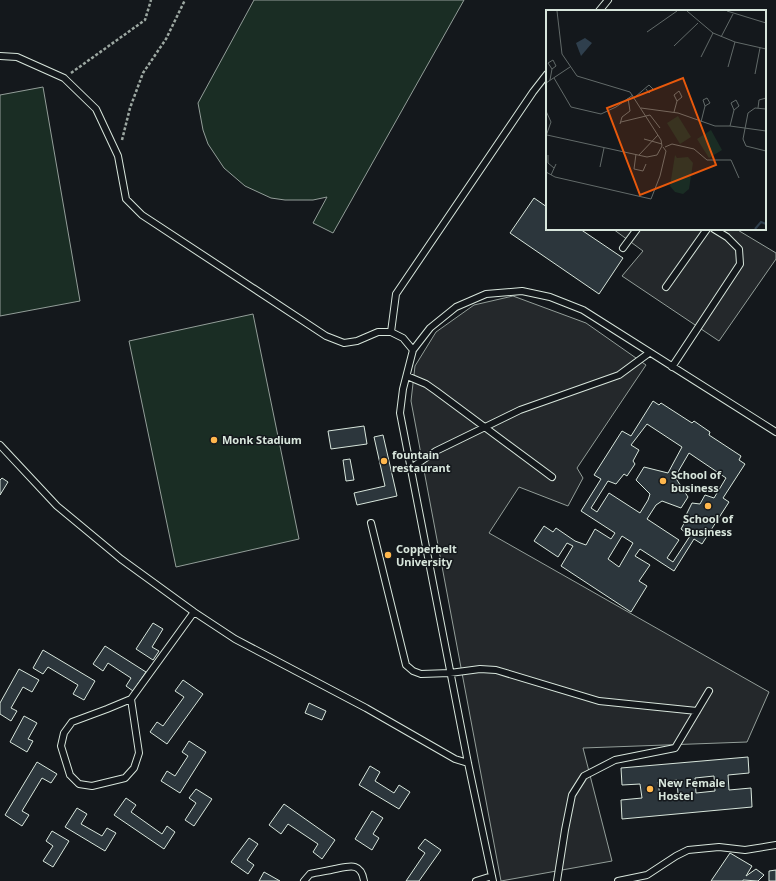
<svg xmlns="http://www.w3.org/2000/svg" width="776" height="881" viewBox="0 0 776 881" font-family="'Noto Sans',sans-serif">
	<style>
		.green { fill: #1a2d24; stroke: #939e99 }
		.parking { fill: #24282b; stroke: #939e99 }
		.building { fill: #2c363c; stroke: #d8e6dc; fill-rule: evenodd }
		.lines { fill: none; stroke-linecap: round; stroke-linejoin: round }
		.service-casing { stroke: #d8e6dc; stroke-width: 8 }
		.path { stroke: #9da8a2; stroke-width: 2.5; stroke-dasharray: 3 2; stroke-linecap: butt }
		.service { stroke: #14181c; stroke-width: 6 }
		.poi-dot { fill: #ffb74d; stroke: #14181c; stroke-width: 1.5 }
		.labels { text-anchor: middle; stroke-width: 3; stroke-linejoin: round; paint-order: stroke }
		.poi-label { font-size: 11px; font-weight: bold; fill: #d8e6dc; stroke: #14181c; text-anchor: start }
		.inset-river { fill: none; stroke: #2f3f4d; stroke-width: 2 }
		.inset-road { fill: none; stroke: #626a69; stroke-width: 1 }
		.view { fill: #e8590c; fill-opacity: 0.15; stroke: #e8590c; stroke-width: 2 }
		.inset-edge { fill: none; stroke: #d8e6dc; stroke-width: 2 }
	</style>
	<rect width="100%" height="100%" fill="#14181c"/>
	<path class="green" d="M 254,0 L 464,0 L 333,233 L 313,223 L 327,197 L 313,200 L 285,200 L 271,198 L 245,186 L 224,168 L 208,144 L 203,130 L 198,103 Z
		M 43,87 L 80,301 L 0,316 L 0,95 Z
		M 253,314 L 299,539 L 176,567 L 129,341 Z"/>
	<path class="parking" d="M 613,229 L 736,229 L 776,253 L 776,259 L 719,341 L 622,276 L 643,251 Z
		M 513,296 L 586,323 L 646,365 L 577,468 L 583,478 L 568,506 L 519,487 L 489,533 L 769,692 L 747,742 L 583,748 L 612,861 L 501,881 L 411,401 L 415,366 L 436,332 L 474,305 Z"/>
	<path class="building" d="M 534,198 L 547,207 L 547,229 L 580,229 L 623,258 L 599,294 L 510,233 Z
		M 653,401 L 659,405 L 661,403 L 692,423 L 694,421 L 710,432 L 709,435 L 741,456 L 739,460 L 745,464 L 723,498 L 729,502 L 702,544 L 694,539 L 674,571 L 640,549 L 635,556 L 650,565 L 639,581 L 647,586 L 631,612 L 561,566 L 573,546 L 567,543 L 558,557 L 534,541 L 544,526 L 553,532 L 556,528 L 575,541 L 586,545 L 595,529 L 611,539 L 615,533 L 581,511 L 601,479 L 594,475 L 622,431 L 631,436 ZM 647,424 L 682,447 L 668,473 L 644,467 L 636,480 L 650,494 L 648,500 L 640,513 L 609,493 L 597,512 L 591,508 L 608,481 L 616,484 L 624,474 L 627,476 L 635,464 L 633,461 L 639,450 L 631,445 ZM 689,453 L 726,478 L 714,498 L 705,495 L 700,504 L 692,503 L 685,517 L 687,518 L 681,529 L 690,536 L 673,562 L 667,558 L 679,540 L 647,519 L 656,505 L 662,501 L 681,508 L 688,497 L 675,477 ZM 622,536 L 633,543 L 619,567 L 608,559 Z
		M 364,426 L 367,444 L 331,449 L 328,431 Z
		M 383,435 L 397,496 L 357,505 L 354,493 L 385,486 L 374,437 Z
		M 350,459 L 354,480 L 346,481 L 343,460 Z
		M 2,478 L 8,482 L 0,495 L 0,480 Z
		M 153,623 L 163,629 L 152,647 L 159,651 L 153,660 L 136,649 Z
		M 105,646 L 146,672 L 133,691 L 126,686 L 131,678 L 108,663 L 103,671 L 93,664 Z
		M 43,650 L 95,681 L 84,700 L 73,694 L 78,685 L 48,667 L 43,674 L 33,668 Z
		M 19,669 L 39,680 L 32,692 L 23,687 L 11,708 L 17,711 L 11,721 L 0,714 L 0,703 Z
		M 183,680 L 203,694 L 167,744 L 150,732 L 157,722 L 163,726 L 184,697 L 175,691 Z
		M 309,703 L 326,711 L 322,720 L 305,713 Z
		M 24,716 L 37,723 L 28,739 L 33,741 L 27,752 L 10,742 Z
		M 189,741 L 206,752 L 180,793 L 161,781 L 167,771 L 175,776 L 188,756 L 182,752 Z
		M 748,757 L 749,773 L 728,775 L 729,790 L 751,788 L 752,807 L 622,819 L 621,800 L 642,798 L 640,784 L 622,785 L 621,768 ZM 714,776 L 715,791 L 696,793 L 695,778 ZM 677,780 L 678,794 L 660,796 L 658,782 Z
		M 37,762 L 57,774 L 51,783 L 42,778 L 22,811 L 29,815 L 22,826 L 5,815 Z
		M 370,766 L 380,772 L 375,781 L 394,793 L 399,785 L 410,792 L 399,809 L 359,785 Z
		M 196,789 L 212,799 L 194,826 L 185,820 L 196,803 L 189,798 Z
		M 126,798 L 136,805 L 131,812 L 162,834 L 167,826 L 175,832 L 164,849 L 114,815 Z
		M 284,804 L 335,840 L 322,859 L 313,852 L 318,844 L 288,824 L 281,834 L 269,825 Z
		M 77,808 L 87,814 L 81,824 L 102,836 L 107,828 L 116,833 L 105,851 L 65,827 Z
		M 372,811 L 383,818 L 373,834 L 379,838 L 372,850 L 355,839 Z
		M 52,831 L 69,841 L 53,867 L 43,861 L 53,846 L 46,841 Z
		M 249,838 L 258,844 L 247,860 L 254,865 L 248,874 L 231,862 Z
		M 425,839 L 441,850 L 419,881 L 406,881 L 425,853 L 418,848 Z
		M 730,853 L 752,866 L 746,876 L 756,869 L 764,875 L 758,881 L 743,880 L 743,881 L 711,881 Z
		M 776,870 L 776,881 L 769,881 L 769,871 Z
		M 264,872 L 280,881 L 259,881 Z"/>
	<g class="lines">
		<g class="service-casing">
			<path id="service" d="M 599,11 L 608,0
				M 0,56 L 17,57 L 64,78 L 96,109 L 118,156 L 126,199 L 142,215 L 326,336 L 344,343 L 357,341 L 378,332 L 391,332
				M 623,248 L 637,229
				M 666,287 L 707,229
				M 413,350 L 403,338 L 391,332 L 396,294 L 533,92 L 547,74
				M 672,367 L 740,264 L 739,249 L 727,237 L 714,229
				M 407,376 L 426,384 L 436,391 L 552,477
				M 0,445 L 57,506 L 121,559 L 194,612 L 235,639 L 366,708 L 455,759 L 468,763
				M 411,468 L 436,451 L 520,410 L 619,375 L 649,353
				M 371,523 L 406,665 L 413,671 L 421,674 L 450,673 L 480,669 L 496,670 L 599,701 L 697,711
				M 131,699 L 139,753 L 134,768 L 125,778 L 92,786 L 79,784 L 70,775 L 61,746 L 64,733 L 72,722 L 107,709 L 131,699 L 194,612
				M 304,881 L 310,874 C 318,872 327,871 335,869 C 350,866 361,862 364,881
				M 476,881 L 492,876
				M 493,881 L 468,763 L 400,413 L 403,389 L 413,350 L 430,328 L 456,307 L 486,294 L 522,291 L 550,297 L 583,310 L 776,432
				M 557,881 L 565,830 L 572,795 L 584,776 L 615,760 L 675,748 L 709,691
				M 618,881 L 647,875 L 676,856 L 688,850 L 719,847 L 745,850 L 776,845"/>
		</g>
		<path class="path" d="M 71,73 L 145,20 L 151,0
			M 122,140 L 130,108 L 143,73 L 166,39 L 185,0"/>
		<use href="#service" class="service"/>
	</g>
	<g class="poi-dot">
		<circle cx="214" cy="440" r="4"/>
		<circle cx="384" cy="461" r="4"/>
		<circle cx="663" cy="481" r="4"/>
		<circle cx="708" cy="506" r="4"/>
		<circle cx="388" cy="555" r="4"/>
		<circle cx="650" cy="789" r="4"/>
	</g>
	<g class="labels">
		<g class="poi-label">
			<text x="222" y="444">Monk Stadium</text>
			<text x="392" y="459">fountain<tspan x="392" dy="13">restaurant</tspan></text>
			<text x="671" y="479">School of<tspan x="671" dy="13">business</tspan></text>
			<text x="708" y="523" text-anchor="middle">School of<tspan x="708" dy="13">Business</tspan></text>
			<text x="396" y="553">Copperbelt<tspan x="396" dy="13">University</tspan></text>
			<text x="658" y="787">New Female<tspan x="658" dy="13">Hostel</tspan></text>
		</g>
	</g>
	<g transform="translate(546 10)">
		<rect width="220" height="220" fill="#14181c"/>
		<path d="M 132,106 L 145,127 L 134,134 L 121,113 ZM 165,120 L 176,140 L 163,148 L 151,129 ZM 129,145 L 131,148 L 142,147 L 147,153 L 143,179 L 137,184 L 129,182 L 124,176 Z" fill="#1a2d24"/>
		<path d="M 39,28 L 46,33 L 35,46 L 30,33 Z" fill="#2f3f4d"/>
		<path class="inset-river" d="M 209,219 L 215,212 L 220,214"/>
		<path class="inset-road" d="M 141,1 L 167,23 L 189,32 L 220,39M 181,1 L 220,13M 101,22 L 131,1M 175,27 L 187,4M 128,36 L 152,13M 155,47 L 167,23M 182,57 L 189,32M 209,64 L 214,38M 8,68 L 25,97 L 55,104 L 70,97 L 87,85M 4,70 L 6,59 L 2,53 L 7,50 L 10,56 L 6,59M 0,73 L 24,57M 89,87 L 103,75 L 107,79 L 103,83 L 100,79M 95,98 L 132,103 L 169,116 L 184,116 L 188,100 L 193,96 L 190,90 L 185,93 L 188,100M 212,98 L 213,90 L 220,88M 220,99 L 209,98 L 202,103 L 197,129 L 200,136 L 220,141M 0,101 L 5,112 L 0,126M 128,102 L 131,91 L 136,87 L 133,81 L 128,85 L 131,91M 75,112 L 104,105 L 114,118M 155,112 L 159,96 L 157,90 L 161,88 L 164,93 L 159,96M 74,114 L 76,107 L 84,101 L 82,88M 184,116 L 220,121M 1,125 L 101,147 L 111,145 L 116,136 L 115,130 L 84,82 L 31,66 L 16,44 L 11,1M 98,129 L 116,134M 119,137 L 126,134 L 148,139 L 161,150 L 185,150 L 193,168M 90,144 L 88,159 L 97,161 L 100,154M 2,145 L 2,153 L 8,158M 93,145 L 112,125M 54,157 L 58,138M 0,162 L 9,167 L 105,189 L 114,166 L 120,141 L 117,137M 5,165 L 10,154"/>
		<path class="view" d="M 137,68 L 170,155 L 94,185 L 61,98 Z"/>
		<rect width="220" height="220" class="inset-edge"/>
	</g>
</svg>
